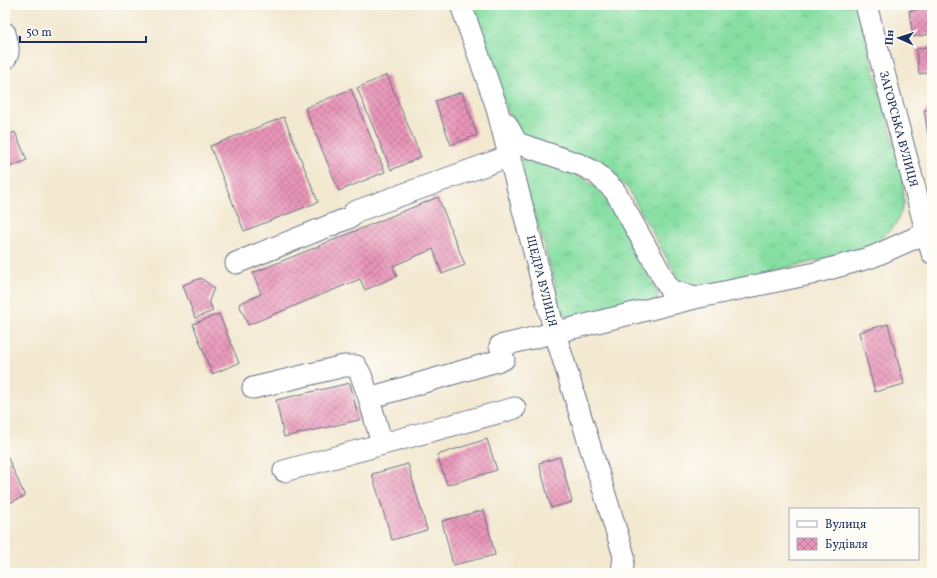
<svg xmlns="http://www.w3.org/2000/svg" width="937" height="578" viewBox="0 0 937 578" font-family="Vollkorn,serif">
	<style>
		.grass { fill: url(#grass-tufts); stroke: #508680 }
		.building { fill: url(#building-cross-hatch) }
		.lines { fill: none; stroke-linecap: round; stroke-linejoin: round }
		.minor-casing { stroke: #677086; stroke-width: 23 }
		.minor { stroke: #fff; stroke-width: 21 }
		.labels { text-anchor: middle; stroke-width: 3.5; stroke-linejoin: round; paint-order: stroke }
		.street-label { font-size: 12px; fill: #1b2f5e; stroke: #fdfcf7 }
	</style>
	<defs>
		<pattern id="grass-tufts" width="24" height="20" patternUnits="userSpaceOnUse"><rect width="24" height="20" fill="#86dea2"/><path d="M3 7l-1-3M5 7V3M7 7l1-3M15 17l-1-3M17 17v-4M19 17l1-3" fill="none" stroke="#73bf8e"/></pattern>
		<pattern id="building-cross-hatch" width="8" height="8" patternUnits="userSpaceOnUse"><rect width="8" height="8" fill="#e995b8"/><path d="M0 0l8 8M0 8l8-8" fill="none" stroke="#bc7a99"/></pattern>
	</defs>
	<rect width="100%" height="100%" fill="#fdfcf7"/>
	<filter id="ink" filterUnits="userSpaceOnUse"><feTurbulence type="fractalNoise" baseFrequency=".025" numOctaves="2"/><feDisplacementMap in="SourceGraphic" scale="8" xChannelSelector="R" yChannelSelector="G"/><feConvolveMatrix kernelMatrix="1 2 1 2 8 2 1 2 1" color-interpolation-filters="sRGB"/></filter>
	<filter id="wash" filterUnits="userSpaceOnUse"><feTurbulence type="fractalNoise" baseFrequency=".012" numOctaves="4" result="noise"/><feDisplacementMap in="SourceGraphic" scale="16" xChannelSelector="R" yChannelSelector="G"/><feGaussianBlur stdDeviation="0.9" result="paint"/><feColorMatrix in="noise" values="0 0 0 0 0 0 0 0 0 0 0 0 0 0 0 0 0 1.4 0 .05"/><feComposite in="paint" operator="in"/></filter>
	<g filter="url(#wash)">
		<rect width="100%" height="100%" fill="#f3e8d0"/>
		<path class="grass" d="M 472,5 L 856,5 L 903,175 L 904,204 L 896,224 L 875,244 L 859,251 L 709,286 L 688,285 L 679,280 L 627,187 L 602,168 L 523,135 L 506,108 Z
			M 530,157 L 569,170 L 595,186 L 615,209 L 627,237 L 657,290 L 658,300 L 568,319 L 556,303 L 555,284 L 543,241 L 520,170 L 520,160 Z"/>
		<g id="blocks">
			<path class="building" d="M 932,7 L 932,34 L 913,37 L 909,11 Z
				M 932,46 L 932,72 L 919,74 L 916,49 Z
				M 387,75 L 421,157 L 391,170 L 357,88 Z
				M 351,89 L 385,172 L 339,191 L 305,108 Z
				M 462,92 L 477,135 L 451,145 L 435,101 Z
				M 932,109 L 932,134 L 928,135 L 924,110 Z
				M 284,117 L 318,202 L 244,231 L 210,146 Z
				M 15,132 L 27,160 L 5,169 L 5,136 Z
				M 438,197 L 465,265 L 442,274 L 433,249 L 393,266 L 397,276 L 365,290 L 360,279 L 248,325 L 239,304 L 261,294 L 253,273 Z
				M 201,278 L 214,288 L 209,301 L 213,311 L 195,318 L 183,285 Z
				M 219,314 L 239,363 L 212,374 L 193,324 Z
				M 888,324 L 904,384 L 875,392 L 859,332 Z
				M 350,383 L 359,420 L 284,437 L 276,400 Z
				M 487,439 L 497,470 L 447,485 L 437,455 Z
				M 7,456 L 25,496 L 5,505 L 5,457 Z
				M 560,457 L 572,502 L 551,508 L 539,463 Z
				M 408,464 L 427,530 L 392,540 L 372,474 Z
				M 484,510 L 495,555 L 453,565 L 442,521 Z"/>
		</g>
	</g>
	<g filter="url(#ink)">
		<use href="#blocks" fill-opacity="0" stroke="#677086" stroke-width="1"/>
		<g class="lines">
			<g class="minor-casing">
				<path id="minor" d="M 461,5 L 496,105 L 555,333 L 624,556 L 622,573
					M 866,5 L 932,253
					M 5,33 C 7,42 11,52 5,59
					M 506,123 L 517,143 L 581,165 L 596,173 L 615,191 L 670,290 L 695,298
					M 236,263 L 351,217 L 354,212 L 510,156
					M 500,346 L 695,298 L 811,274 L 872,257 L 926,233
					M 253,388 L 344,366 L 356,366 L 361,375 L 369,398 L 504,359
					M 369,398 L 382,444
					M 284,471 L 515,408"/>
			</g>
			<use href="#minor" class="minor"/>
		</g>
	</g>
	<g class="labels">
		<g class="street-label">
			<text transform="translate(899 129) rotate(75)" y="4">ЗАГОРСЬКА ВУЛИЦЯ</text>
			<text transform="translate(542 281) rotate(76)" y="4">ЩЕДРА ВУЛИЦЯ</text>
		</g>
	</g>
	<rect width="937" height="578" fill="none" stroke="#fdfcf7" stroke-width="20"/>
	<rect x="789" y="508" width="130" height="52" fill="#fdfcf7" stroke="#a3aaba"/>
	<rect x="797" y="521" width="20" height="6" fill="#ffffff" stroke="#a3aaba"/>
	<text x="825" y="528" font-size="12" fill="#1b2f5e">Вулиця</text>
	<rect x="797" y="538" width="20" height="12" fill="url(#building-cross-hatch)" stroke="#a3aaba"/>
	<text x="825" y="548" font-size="12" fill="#1b2f5e">Будівля</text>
	<g transform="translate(899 38) rotate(273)" stroke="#fdfcf7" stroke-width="3" paint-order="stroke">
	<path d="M0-3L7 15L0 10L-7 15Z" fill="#1b2f5e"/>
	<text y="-6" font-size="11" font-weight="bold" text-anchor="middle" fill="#1b2f5e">Пн</text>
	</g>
	<path d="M20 36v6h126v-6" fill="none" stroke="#1b2f5e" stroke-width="2"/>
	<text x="26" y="36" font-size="12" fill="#1b2f5e" stroke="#fdfcf7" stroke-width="3" paint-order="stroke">50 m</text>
</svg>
